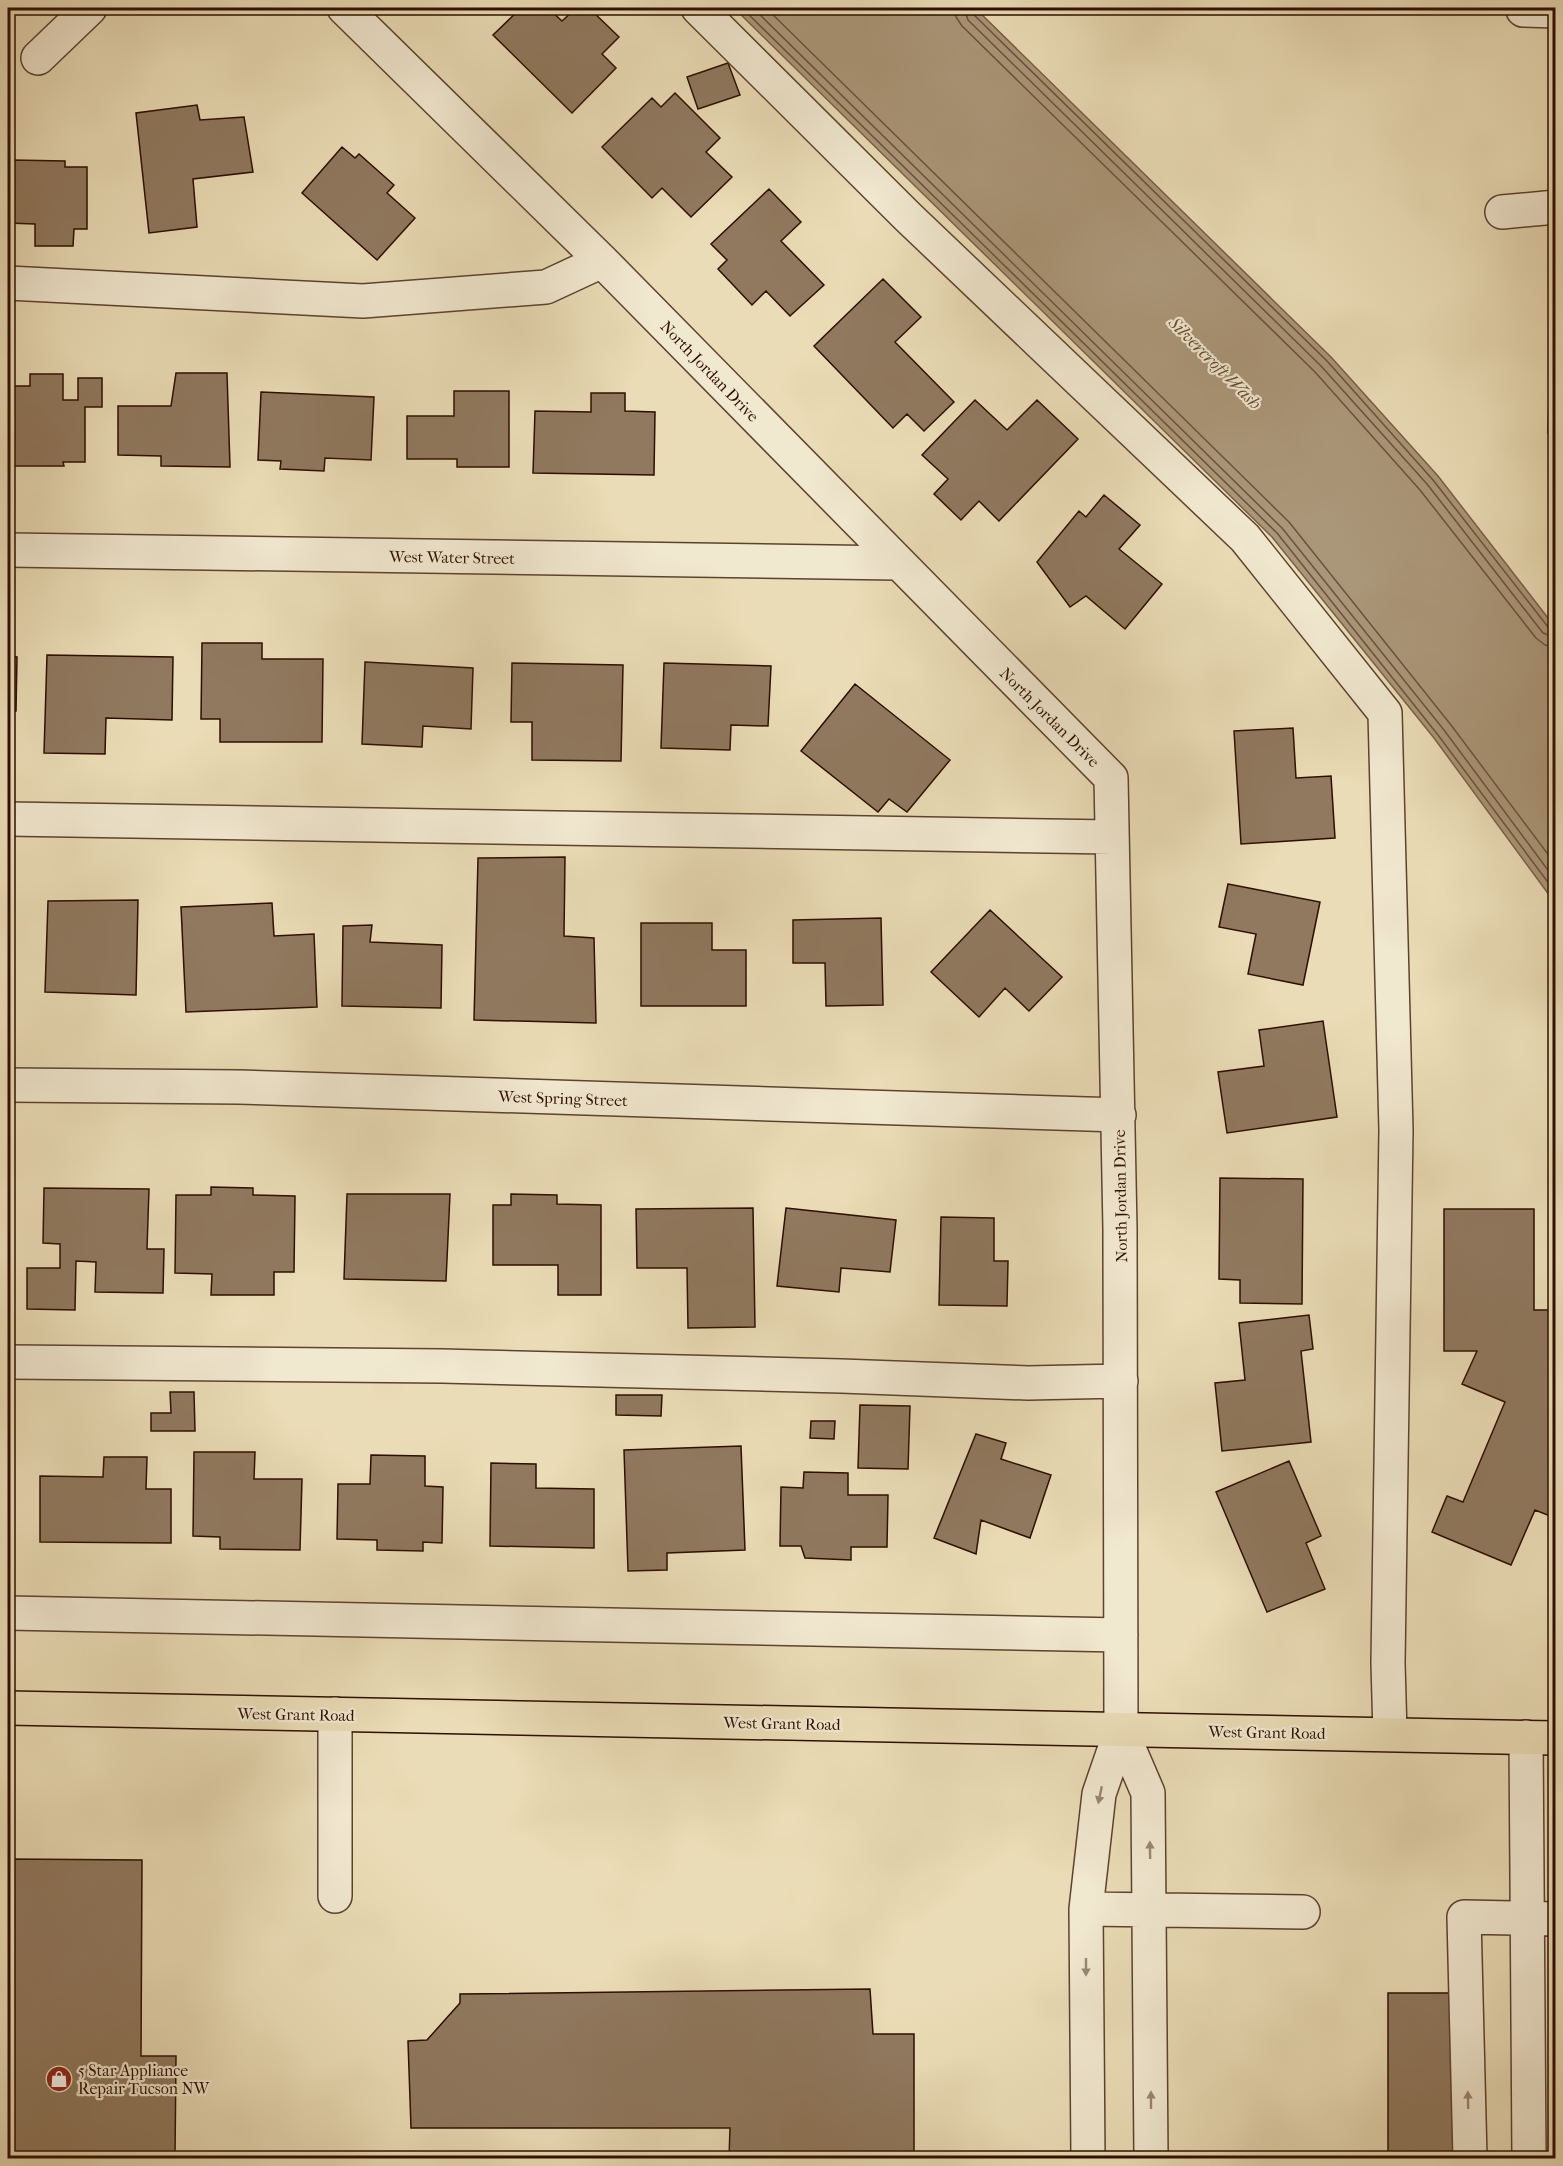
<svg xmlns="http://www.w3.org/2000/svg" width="1563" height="2166" viewBox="0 0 1563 2166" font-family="'IM FELL French Canon',serif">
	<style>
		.water { fill: #aa9678; stroke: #786048; stroke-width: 1.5 }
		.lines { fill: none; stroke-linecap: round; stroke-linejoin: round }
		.shore { stroke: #6c523c; stroke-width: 1.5 }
		.building { fill: #90795f; stroke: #2e0e01; stroke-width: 1.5 }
		.minor-casing { stroke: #5d422e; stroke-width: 36 }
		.major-casing { stroke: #2e0e01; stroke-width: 36 }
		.minor { stroke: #f1e8d0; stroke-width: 33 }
		.major { stroke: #eadcb6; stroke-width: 33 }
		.oneway { fill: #998673 }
		.labels { text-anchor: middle; stroke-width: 4.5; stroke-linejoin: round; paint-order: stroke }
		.street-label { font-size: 16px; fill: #2e0e01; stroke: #f1e8d0 }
		.poi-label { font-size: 16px; fill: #2e0e01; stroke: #f1e8d0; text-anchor: start }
		.water-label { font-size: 18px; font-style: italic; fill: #664b37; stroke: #f1e8d0 }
	</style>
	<rect width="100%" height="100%" fill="#eadcb6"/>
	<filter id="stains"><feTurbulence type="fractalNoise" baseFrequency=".00333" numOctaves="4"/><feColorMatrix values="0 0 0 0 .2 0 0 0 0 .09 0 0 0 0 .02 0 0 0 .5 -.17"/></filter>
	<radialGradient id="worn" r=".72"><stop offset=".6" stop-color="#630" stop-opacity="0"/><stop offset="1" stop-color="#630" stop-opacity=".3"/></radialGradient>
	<path class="water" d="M 734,8 L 975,8 L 1331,357 L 1438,476 L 1555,627 L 1555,903 L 1434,738 L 1272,537 Z"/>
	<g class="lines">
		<path class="shore" d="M 742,8 L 1277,533 L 1438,735 L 1556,893
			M 753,8 L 1282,528 L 1444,730 L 1556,881
			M 766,8 L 1289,522 L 1451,725 L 1556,865
			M 955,8 L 956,17 L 962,26 L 1315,372 L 1420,490 L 1536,638 L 1545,645 L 1556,647
			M 964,8 L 968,20 L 1321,366 L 1427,484 L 1543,633 L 1556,638
			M 971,8 L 973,14 L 1327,361 L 1433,480 L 1548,627 L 1556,630"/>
	</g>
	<path class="building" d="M 521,8 L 548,8 L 562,21 L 576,8 L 589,8 L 619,37 L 602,54 L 616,68 L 572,113 L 493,35 Z
		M 728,63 L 740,95 L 698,109 L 687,77 Z
		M 675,93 L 720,138 L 706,152 L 732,177 L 691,217 L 662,188 L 652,198 L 602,147 L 652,98 L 661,107 Z
		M 197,105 L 200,120 L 244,117 L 253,172 L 193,179 L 197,227 L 149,233 L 136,113 Z
		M 342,147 L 355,158 L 359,154 L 394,185 L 387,193 L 415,218 L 377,260 L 302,193 Z
		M 12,160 L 65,161 L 65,167 L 87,167 L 87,229 L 74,229 L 73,246 L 35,246 L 35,224 L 8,223 L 8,168 L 12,168 Z
		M 769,189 L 801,222 L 781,241 L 824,285 L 790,316 L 766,291 L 752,305 L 718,269 L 727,260 L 711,244 Z
		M 883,279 L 921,317 L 895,342 L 954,402 L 924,431 L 907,414 L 893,428 L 814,346 Z
		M 1550,359 L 1556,359 L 1556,434 L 1548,433 Z
		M 176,373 L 227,373 L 230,467 L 161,466 L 161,456 L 118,455 L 118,406 L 171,406 Z
		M 30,374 L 63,374 L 63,400 L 78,400 L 78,378 L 102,378 L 102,407 L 85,407 L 85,462 L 63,462 L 64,466 L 8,466 L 8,397 L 14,397 L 14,386 L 30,386 Z
		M 454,391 L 509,391 L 509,467 L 457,467 L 457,459 L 407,459 L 407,416 L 454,416 Z
		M 261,392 L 374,397 L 371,460 L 325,458 L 324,471 L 280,469 L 281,461 L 258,460 Z
		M 591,393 L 625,393 L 625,411 L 655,412 L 654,475 L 533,473 L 535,411 L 591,412 Z
		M 975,400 L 1007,430 L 1037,400 L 1078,439 L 999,521 L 979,501 L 961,520 L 934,494 L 948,479 L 922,455 Z
		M 1104,495 L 1140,525 L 1119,549 L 1162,584 L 1125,629 L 1086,596 L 1070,607 L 1037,562 L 1079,511 L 1086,517 Z
		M 202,643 L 262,643 L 262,659 L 323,659 L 322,742 L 220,742 L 220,719 L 201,719 Z
		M 47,655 L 173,657 L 172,720 L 106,718 L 105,754 L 44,753 Z
		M 8,656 L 17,657 L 16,711 L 8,711 Z
		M 365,662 L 473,668 L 471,729 L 423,726 L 422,747 L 362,744 Z
		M 512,663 L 623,665 L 621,761 L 532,760 L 532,722 L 511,722 Z
		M 664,663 L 771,666 L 768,726 L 731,725 L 730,750 L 661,748 Z
		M 855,684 L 950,760 L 907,812 L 889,799 L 878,812 L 801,751 Z
		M 1293,728 L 1296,778 L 1331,776 L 1335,838 L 1241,844 L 1234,731 Z
		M 565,857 L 564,936 L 594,938 L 596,1023 L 474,1020 L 478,858 Z
		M 1228,884 L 1320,902 L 1303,985 L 1248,974 L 1256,934 L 1219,927 Z
		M 138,900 L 136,995 L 45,992 L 48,901 Z
		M 272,903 L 274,936 L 314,934 L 317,1007 L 186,1012 L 181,907 Z
		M 990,910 L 1062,977 L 1029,1011 L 1005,988 L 979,1017 L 931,972 Z
		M 881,918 L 883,1005 L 826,1006 L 825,963 L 793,963 L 793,920 Z
		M 641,923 L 712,923 L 712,950 L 746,950 L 746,1006 L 641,1006 Z
		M 372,925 L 370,942 L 442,945 L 441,1008 L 342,1006 L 343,926 Z
		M 8,934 L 9,934 L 10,993 L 8,993 Z
		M 1323,1021 L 1337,1117 L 1227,1133 L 1218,1072 L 1264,1066 L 1259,1030 Z
		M 1220,1178 L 1303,1179 L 1302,1304 L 1240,1303 L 1240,1280 L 1219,1279 Z
		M 211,1187 L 253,1188 L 253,1195 L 295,1196 L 294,1272 L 274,1272 L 274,1295 L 211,1295 L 212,1274 L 175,1273 L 176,1195 L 211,1195 Z
		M 44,1188 L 149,1189 L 147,1249 L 164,1249 L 163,1293 L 95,1292 L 96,1262 L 76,1261 L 75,1310 L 27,1309 L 27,1268 L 60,1268 L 60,1244 L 43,1243 Z
		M 347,1194 L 450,1194 L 446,1281 L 344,1279 Z
		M 511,1194 L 557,1195 L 557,1204 L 601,1205 L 601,1295 L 558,1295 L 558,1265 L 493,1265 L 493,1205 L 511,1205 Z
		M 753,1208 L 755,1327 L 688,1328 L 687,1268 L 637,1268 L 636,1209 Z
		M 786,1208 L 896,1220 L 890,1272 L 841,1268 L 839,1292 L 777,1286 Z
		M 1444,1209 L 1534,1209 L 1534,1310 L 1554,1310 L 1555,1518 L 1535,1510 L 1511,1565 L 1432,1532 L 1447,1496 L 1463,1502 L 1505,1402 L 1462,1384 L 1477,1351 L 1444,1351 Z
		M 941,1217 L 994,1218 L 994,1261 L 1008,1261 L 1007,1306 L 939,1305 Z
		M 1309,1315 L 1313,1349 L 1301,1351 L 1311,1442 L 1222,1451 L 1215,1383 L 1245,1380 L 1239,1323 Z
		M 170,1392 L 194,1392 L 195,1431 L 151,1431 L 151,1413 L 171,1413 Z
		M 616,1395 L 662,1395 L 661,1416 L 616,1415 Z
		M 860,1405 L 910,1406 L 908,1469 L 858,1468 Z
		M 811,1421 L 835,1421 L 834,1439 L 810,1438 Z
		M 976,1434 L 1006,1443 L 1001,1459 L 1051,1475 L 1030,1538 L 981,1520 L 976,1554 L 934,1538 Z
		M 741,1446 L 745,1550 L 667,1553 L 667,1570 L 628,1571 L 624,1450 Z
		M 194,1452 L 255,1452 L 254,1479 L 302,1479 L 300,1550 L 220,1549 L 220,1537 L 193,1536 Z
		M 371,1455 L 425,1456 L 425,1486 L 443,1487 L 442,1543 L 423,1542 L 423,1551 L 377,1550 L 377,1540 L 337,1539 L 338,1484 L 370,1484 Z
		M 104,1457 L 147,1457 L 146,1489 L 171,1489 L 171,1543 L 40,1542 L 40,1476 L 103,1477 Z
		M 1289,1461 L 1321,1536 L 1306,1543 L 1325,1589 L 1267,1612 L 1216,1492 Z
		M 491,1463 L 536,1464 L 536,1488 L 594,1489 L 594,1548 L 490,1546 Z
		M 804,1472 L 848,1473 L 848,1495 L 888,1495 L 887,1547 L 851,1547 L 851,1560 L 805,1558 L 801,1546 L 780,1546 L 781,1487 L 803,1488 Z
		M 8,1859 L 142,1860 L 141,2056 L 176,2056 L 175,2158 L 8,2158 Z
		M 870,1989 L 873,2034 L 914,2034 L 914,2158 L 729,2158 L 730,2128 L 411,2128 L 408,2041 L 427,2040 L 460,2003 L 460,1994 Z
		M 1388,1993 L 1455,1993 L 1455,2158 L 1388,2158 Z"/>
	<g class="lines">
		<g class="minor-casing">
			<path id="minor" d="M 344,8 L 602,261 L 1111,778 L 1120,1229 L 1121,1730
				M 698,8 L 908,217 L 1245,538 L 1385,713 L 1396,1130 L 1388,1663 L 1390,1734
				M 1523,10 L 1556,11
				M 38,58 L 90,8
				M 1502,212 L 1556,207
				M 8,283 L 363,301 L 546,287 L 602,261
				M 8,550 L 897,563
				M 8,819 L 1112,837
				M 8,1085 L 239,1087 L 1119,1115
				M 8,1362 L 442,1366 L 841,1376 L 1028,1383 L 1121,1381
				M 8,1613 L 1121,1635
				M 335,1714 L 335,1896
				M 1526,1737 L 1529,2158
				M 1086,1909 L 1303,1912
				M 1088,2158 L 1086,1909 L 1099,1794 L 1121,1730 L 1148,1793 L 1151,2158
				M 1470,2158 L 1464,1917 L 1556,1919"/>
		</g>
		<g class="major-casing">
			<path id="major" d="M 8,1708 L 1556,1738"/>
		</g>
		<use href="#minor" class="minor"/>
		<use href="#major" class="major"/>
	</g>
	<defs><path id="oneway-solid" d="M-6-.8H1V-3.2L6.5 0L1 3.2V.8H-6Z" transform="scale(1.5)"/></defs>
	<g class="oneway">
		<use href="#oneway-solid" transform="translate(1100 1795) rotate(102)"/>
		<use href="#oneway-solid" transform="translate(1150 1850) rotate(-91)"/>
		<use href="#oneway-solid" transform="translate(1086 1967) rotate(90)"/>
		<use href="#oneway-solid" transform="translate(1151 2100) rotate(-90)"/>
		<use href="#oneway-solid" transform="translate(1468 2100) rotate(-91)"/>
	</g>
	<defs>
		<g id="shop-disc" transform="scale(1.35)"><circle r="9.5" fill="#8f2418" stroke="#f1e8d0"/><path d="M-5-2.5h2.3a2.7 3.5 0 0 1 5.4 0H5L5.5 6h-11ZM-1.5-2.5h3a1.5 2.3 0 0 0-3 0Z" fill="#fff"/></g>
	</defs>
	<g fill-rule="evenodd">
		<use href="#shop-disc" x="59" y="2079"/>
	</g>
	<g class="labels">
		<g class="street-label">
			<text transform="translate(710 371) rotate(46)" y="6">North Jordan Drive</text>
			<text transform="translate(452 557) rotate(1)" y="6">West Water Street</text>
			<text transform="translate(1050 717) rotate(45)" y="6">North Jordan Drive</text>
			<text transform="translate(563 1098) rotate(2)" y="6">West Spring Street</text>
			<text transform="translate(1120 1196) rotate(-91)" y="6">North Jordan Drive</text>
			<text transform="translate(296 1714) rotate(1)" y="6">West Grant Road</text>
			<text transform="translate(782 1723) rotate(1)" y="6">West Grant Road</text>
			<text transform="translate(1267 1732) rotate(1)" y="6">West Grant Road</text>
		</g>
		<g class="poi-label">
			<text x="78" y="2076">5 Star Appliance<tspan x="78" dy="18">Repair Tucson NW</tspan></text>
		</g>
		<g class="water-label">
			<text transform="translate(1215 363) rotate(45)" y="6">Silvercroft Wash</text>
		</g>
	</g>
	<rect width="1563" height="2166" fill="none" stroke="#eadcb6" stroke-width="30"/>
	<rect x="9" y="9" width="1545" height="2148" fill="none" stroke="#2e0e01" stroke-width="3"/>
	<rect x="15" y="15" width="1533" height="2136" fill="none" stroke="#2e0e01" stroke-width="1.5"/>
	<rect width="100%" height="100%" filter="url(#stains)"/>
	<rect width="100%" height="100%" fill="url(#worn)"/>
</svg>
